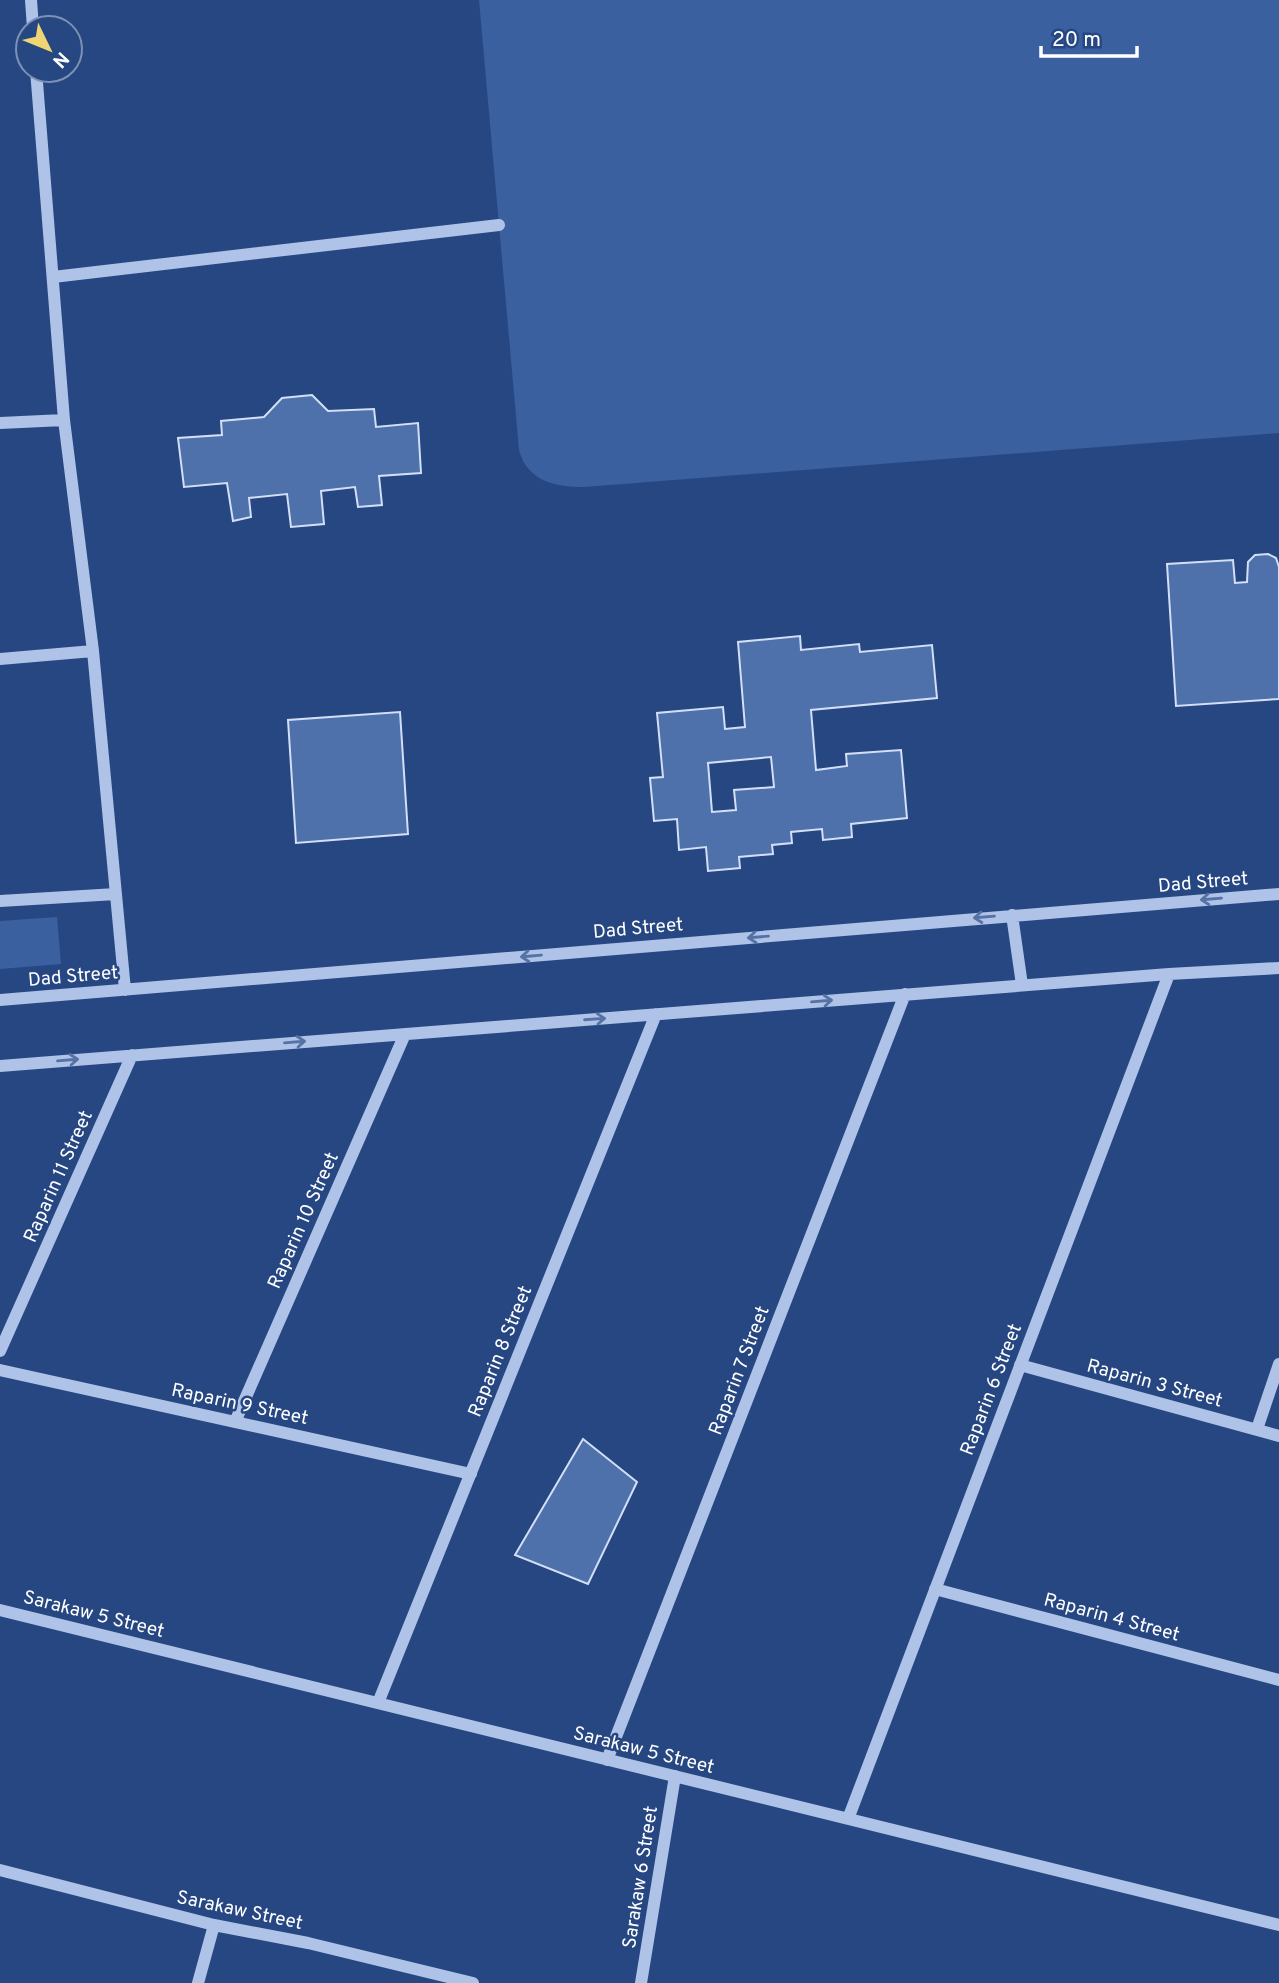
<svg xmlns="http://www.w3.org/2000/svg" width="1279" height="1983" viewBox="0 0 1279 1983" font-family="Overpass,sans-serif">
	<style>
		.green { fill: #3b60a0 }
		.building { fill: #4e70ab; stroke: #d2dff6; stroke-width: 2; fill-rule: evenodd }
		.lines { fill: none; stroke-linecap: round; stroke-linejoin: round }
		.minor { stroke: #aec3e7; stroke-width: 12 }
		.oneway { stroke: #5672a5 }
		.labels { text-anchor: middle; stroke-width: 5; stroke-linejoin: round; paint-order: stroke }
		.street-label { font-size: 19px; fill: #fff; stroke: #264782 }
	</style>
	<rect width="100%" height="100%" fill="#264782"/>
	<path class="green" d="M 479,0 L 1279,0 L 1279,433 L 584,487 C 555,487 527,481 519,450 Z
		M 57,917 L 61,964 L 0,969 L 0,921 Z"/>
	<path class="building" d="M 312,395 L 328,411 L 374,409 L 376,427 L 418,423 L 421,473 L 379,476 L 382,505 L 358,507 L 355,487 L 321,491 L 324,524 L 291,527 L 287,494 L 249,498 L 251,517 L 233,521 L 227,483 L 184,487 L 178,438 L 222,435 L 221,421 L 264,417 L 282,398 Z
		M 1268,554 L 1276,558 L 1279,567 L 1279,699 L 1176,706 L 1167,564 L 1233,560 L 1235,583 L 1247,582 L 1248,562 L 1255,555 Z
		M 800,636 L 801,650 L 859,644 L 860,652 L 932,645 L 937,698 L 811,710 L 816,770 L 847,766 L 846,754 L 901,750 L 907,818 L 851,824 L 852,837 L 823,840 L 822,829 L 791,832 L 792,843 L 772,845 L 773,854 L 739,857 L 740,868 L 708,871 L 706,847 L 679,850 L 677,819 L 654,821 L 650,778 L 663,777 L 657,713 L 723,707 L 725,729 L 745,727 L 738,642 ZM 771,757 L 774,787 L 734,790 L 736,810 L 712,812 L 708,763 Z
		M 400,712 L 408,834 L 296,843 L 288,720 Z
		M 583,1439 L 637,1482 L 588,1584 L 515,1555 Z"/>
	<g class="lines">
		<path class="minor" d="M 31,0 L 33,28
			M 36,70 L 64,420 L 93,651 L 125,990
			M 53,277 L 499,225
			M 0,423 L 64,420
			M 0,659 L 93,651
			M 0,901 L 116,894
			M 1012,915 L 1022,985
			M 0,1000 L 1279,894
			M 0,1066 L 1169,974 L 1279,968
			M 0,1351 L 132,1055
			M 1020,1365 L 1279,1436
			M 0,1370 L 471,1474
			M 235,1422 L 405,1034
			M 1257,1429 L 1279,1364
			M 935,1589 L 1279,1680
			M 0,1610 L 1279,1925
			M 378,1703 L 656,1014
			M 607,1760 L 905,994
			M 848,1819 L 1169,974
			M 0,1870 L 214,1925 L 308,1943 L 473,1983
			M 198,1983 L 214,1925
			M 641,1983 L 675,1776"/>
	</g>
	<defs><path id="oneway-shaft" d="M-6 0H5M1.5-3L5.5 0L1.5 3" fill="none" stroke-width="1.6" stroke-linecap="round" stroke-linejoin="round" transform="scale(1.75)"/></defs>
	<g class="oneway">
		<use href="#oneway-shaft" transform="translate(1211 899) rotate(175)"/>
		<use href="#oneway-shaft" transform="translate(984 917) rotate(175)"/>
		<use href="#oneway-shaft" transform="translate(758 937) rotate(175)"/>
		<use href="#oneway-shaft" transform="translate(531 956) rotate(175)"/>
		<use href="#oneway-shaft" transform="translate(822 1001) rotate(-5)"/>
		<use href="#oneway-shaft" transform="translate(595 1019) rotate(-4)"/>
		<use href="#oneway-shaft" transform="translate(295 1042) rotate(-5)"/>
		<use href="#oneway-shaft" transform="translate(68 1060) rotate(-5)"/>
	</g>
	<g class="labels">
		<g class="street-label">
			<text transform="translate(1203 881) rotate(-5)" y="7">Dad Street</text>
			<text transform="translate(638 927) rotate(-5)" y="7">Dad Street</text>
			<text transform="translate(73 975) rotate(-5)" y="7">Dad Street</text>
			<text transform="translate(57 1176) rotate(-66)" y="7">Raparin 11 Street</text>
			<text transform="translate(302 1220) rotate(-66)" y="7">Raparin 10 Street</text>
			<text transform="translate(499 1351) rotate(-68)" y="7">Raparin 8 Street</text>
			<text transform="translate(738 1370) rotate(-69)" y="7">Raparin 7 Street</text>
			<text transform="translate(1155 1382) rotate(15)" y="7">Raparin 3 Street</text>
			<text transform="translate(990 1389) rotate(-69)" y="7">Raparin 6 Street</text>
			<text transform="translate(240 1403) rotate(12)" y="7">Raparin 9 Street</text>
			<text transform="translate(94 1613) rotate(14)" y="7">Sarakaw 5 Street</text>
			<text transform="translate(1112 1616) rotate(15)" y="7">Raparin 4 Street</text>
			<text transform="translate(644 1749) rotate(14)" y="7">Sarakaw 5 Street</text>
			<text transform="translate(639 1877) rotate(-81)" y="7">Sarakaw 6 Street</text>
			<text transform="translate(240 1909) rotate(12)" y="7">Sarakaw Street</text>
		</g>
	</g>
	<g transform="translate(49 49) rotate(133)"><circle r="33" fill="#264782" stroke="#7d91b4" stroke-width="2"/>
	<path d="M0-5L12 26L0 18L-12 26Z" fill="#f0d673"/>
	<text y="-10" font-size="19" font-weight="bold" text-anchor="middle" fill="#ffffff">N</text>
	</g>
	<path d="M1041 46v10h96v-10" fill="none" stroke="#ffffff" stroke-width="3.5"/>
	<text x="1052" y="46" font-size="21" fill="#ffffff" stroke="#264782" stroke-width="5" paint-order="stroke">20 m</text>
</svg>
